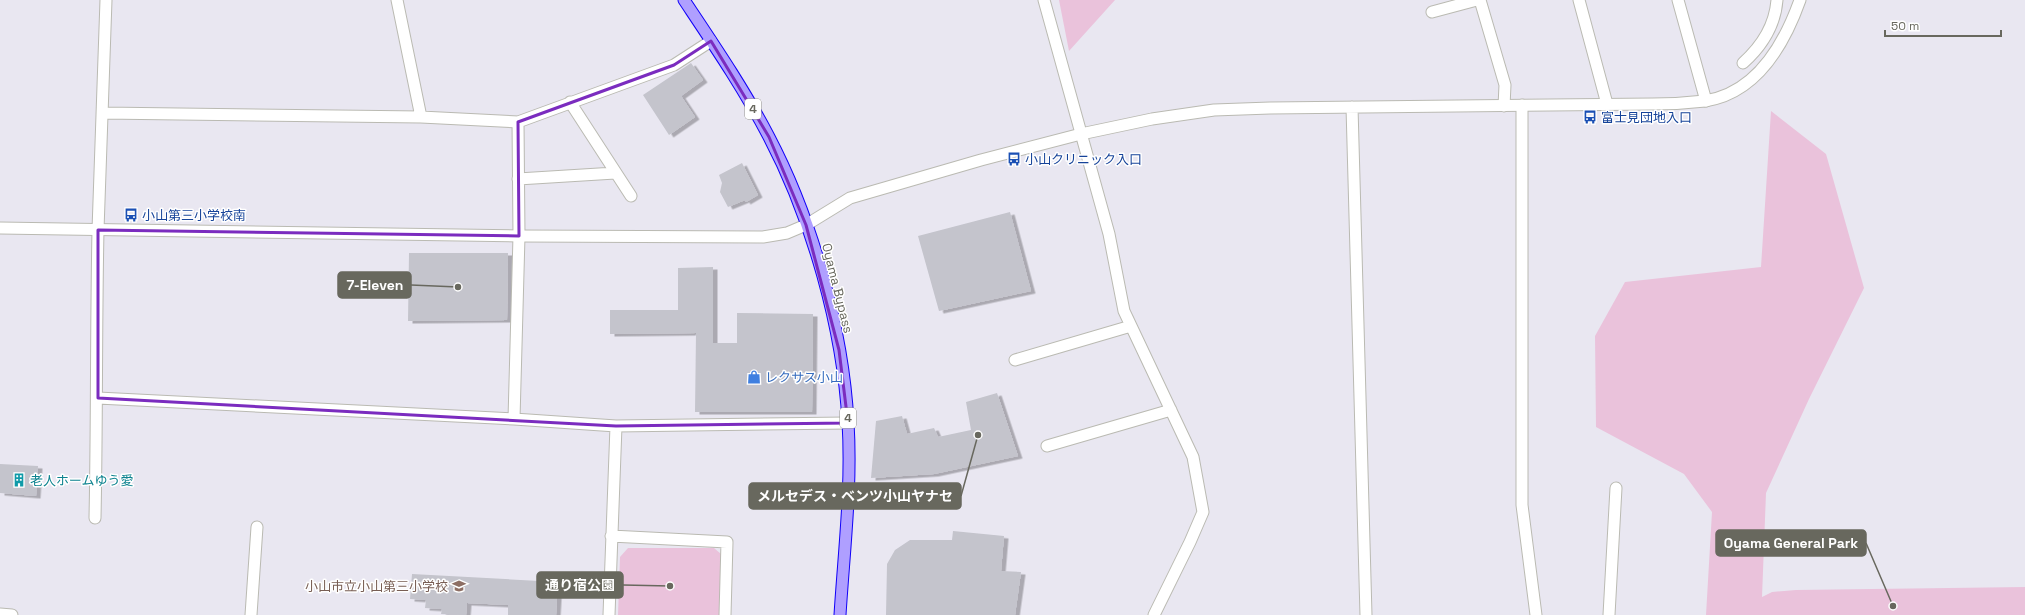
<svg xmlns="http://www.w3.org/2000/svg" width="2025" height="615" viewBox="0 0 2025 615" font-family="'Space Grotesk','Noto Sans JP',sans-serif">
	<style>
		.green { fill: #eac2db }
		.building { fill: #c4c4cc; filter: url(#shadow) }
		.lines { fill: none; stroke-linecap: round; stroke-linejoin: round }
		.minor-casing { stroke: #babab2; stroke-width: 13 }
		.tertiary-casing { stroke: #babab2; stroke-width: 13 }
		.trunk-casing { stroke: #1100f8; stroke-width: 13 }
		.minor { stroke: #fff; stroke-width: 11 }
		.tertiary { stroke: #fff; stroke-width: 11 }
		.trunk { stroke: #af9fff; stroke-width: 11 }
		.marked { fill: none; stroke: #7b2cbf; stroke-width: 3; stroke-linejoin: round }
		.labels { text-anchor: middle; stroke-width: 3; stroke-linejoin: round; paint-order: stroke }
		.shield { fill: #fff; stroke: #95958e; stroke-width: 1 }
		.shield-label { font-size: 12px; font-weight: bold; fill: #68685e }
		.transit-label { font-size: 13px; fill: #164399; stroke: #fff; text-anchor: start }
		.street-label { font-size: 13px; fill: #68685e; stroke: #fff }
		.shop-label { font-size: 13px; fill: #366cbe; stroke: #fff; text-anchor: start }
		.culture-label { font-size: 13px; fill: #0d838f; stroke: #fff; text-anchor: start }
		.education-label { font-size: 13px; fill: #785e54; stroke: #fff; text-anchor: end }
		.leader { fill: none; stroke: #68685e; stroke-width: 1.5 }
		.callout-dot { fill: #68685e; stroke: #fff; stroke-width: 1.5 }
		.callout { fill: #68685e; stroke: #68685e; stroke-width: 1.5 }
		.callout-label { font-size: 14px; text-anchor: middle; font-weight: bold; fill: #fff }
	</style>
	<defs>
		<filter id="shadow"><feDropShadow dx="4.5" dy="2.5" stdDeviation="0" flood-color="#0004"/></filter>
	</defs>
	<rect width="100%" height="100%" fill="#e9e7f1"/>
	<path class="green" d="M 1059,0 L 1115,0 L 1069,51 Z
		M 1771,111 L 1826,154 L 1864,288 L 1809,399 L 1766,493 L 1762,597 L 1772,592 L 1796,590 L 2025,587 L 2025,615 L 1706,615 L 1712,512 L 1684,474 L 1596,427 L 1595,336 L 1625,282 L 1761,267 Z
		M 628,548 L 714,548 L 721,554 L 722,615 L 618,615 L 620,557 Z"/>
	<path class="building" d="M 691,63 L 703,80 L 681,96 L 695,117 L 669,135 L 643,95 Z
		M 742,163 L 758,195 L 746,202 L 745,200 L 728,207 L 720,192 L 722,183 L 719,175 Z
		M 1010,212 L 1031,291 L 939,311 L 918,236 Z
		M 409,253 L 508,253 L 507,320 L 408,321 Z
		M 713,267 L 713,343 L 737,343 L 737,313 L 813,314 L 812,412 L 695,412 L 696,333 L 610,334 L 610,310 L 678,310 L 678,268 Z
		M 997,393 L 1018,456 L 934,474 L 871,478 L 876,421 L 902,416 L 907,434 L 934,428 L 938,437 L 971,430 L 966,402 Z
		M 0,464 L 38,466 L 36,496 L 0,493 Z
		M 953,531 L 1004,536 L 1001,571 L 1021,572 L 1015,615 L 886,615 L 887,564 L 895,550 L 910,540 L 952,540 Z
		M 412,574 L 558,582 L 556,615 L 508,615 L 508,605 L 467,603 L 466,615 L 441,614 L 442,609 L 425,608 L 426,600 L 410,599 Z"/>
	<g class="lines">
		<g class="minor-casing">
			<path id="minor" d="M 397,0 L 421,117
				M 1044,0 L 1109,234 L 1124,311 L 1193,457 L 1203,512 L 1190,542 L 1154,615
				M 1480,0 L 1505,85 L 1504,106
				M 1579,0 L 1607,104
				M 1678,0 L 1706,101
				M 1432,12 L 1477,0
				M 1743,63 C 1762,46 1775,26 1777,0
				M 570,102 L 631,196
				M 1522,105 L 1522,505 L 1536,615
				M 103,113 L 421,117 L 518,122 L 674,65 L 711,41
				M 518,179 L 615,173
				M 1015,360 L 1131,326
				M 98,398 L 514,419 L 616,426 L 848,423
				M 514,419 L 519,236 L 518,122
				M 1047,446 L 1171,410
				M 95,518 C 97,422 96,326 98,230 C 100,153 104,77 106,0
				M 611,536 L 727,542 L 725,615
				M 0,614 L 12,615
				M 251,615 L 257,527
				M 609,615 L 616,426
				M 1609,615 L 1616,488"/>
		</g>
		<g class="tertiary-casing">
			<path id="tertiary" d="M 1352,107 L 1366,615
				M 0,228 L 519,236 L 763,237 L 787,233 L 806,225 L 850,198 L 981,160 L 1081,134 L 1152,119 L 1214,110 L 1270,108 L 1653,104 C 1670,104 1688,103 1705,101 C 1757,93 1784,45 1800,0"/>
		</g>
		<g class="trunk-casing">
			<path id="trunk" d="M 684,0 C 714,45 744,89 769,137 C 812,219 843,329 848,422 C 852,486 844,551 840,615"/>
		</g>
		<use href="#minor" class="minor"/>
		<use href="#tertiary" class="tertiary"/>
		<use href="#trunk" class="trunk"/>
	</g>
	<path class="marked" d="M 711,41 L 769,137 L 806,225 L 839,350 L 848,423 L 616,426 L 98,398 L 98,230 L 519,236 L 518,122 L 674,65 Z"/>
	<defs>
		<g id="bus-bare" transform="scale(1.08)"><path d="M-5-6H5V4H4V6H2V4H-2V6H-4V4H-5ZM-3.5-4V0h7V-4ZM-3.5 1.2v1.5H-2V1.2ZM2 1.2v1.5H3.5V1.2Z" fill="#1a4fb4" stroke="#fff" stroke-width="2.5" paint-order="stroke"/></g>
		<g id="shop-bare" transform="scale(1.08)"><path d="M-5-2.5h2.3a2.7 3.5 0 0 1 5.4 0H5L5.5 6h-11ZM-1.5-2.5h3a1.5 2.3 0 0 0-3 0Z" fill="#3f7fe0" stroke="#fff" stroke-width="2.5" paint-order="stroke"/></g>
		<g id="building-bare" transform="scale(1.08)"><path d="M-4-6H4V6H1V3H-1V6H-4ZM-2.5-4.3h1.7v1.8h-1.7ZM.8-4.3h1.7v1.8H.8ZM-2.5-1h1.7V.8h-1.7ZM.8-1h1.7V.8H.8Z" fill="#0f9aa8" stroke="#fff" stroke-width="2.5" paint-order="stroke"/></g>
		<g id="school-bare" transform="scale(1.08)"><path d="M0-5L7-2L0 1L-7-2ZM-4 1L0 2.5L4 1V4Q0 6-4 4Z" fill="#8d6e63" stroke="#fff" stroke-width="2.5" paint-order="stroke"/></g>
	</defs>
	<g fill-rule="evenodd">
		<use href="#bus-bare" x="1590" y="117"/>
		<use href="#bus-bare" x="1014" y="159"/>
		<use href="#bus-bare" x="131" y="215"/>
		<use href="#shop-bare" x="754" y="377"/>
		<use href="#building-bare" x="19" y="480"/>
		<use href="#school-bare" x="459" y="586"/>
	</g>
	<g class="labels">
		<g class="shield">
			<rect x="745" y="99" width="16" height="20" rx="3"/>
			<rect x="840" y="408" width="16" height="20" rx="3"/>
		</g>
		<g class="shield-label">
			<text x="753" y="113">4</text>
			<text x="848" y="422">4</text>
		</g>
		<g class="transit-label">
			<text x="1601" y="122">富士見団地入口</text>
			<text x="1025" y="164">小山クリニック入口</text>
			<text x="142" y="220">小山第三小学校南</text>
		</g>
		<g class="street-label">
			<text transform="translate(838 288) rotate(76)" y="5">Oyama Bypass</text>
		</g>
		<g class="shop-label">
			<text x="765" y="382">レクサス小山</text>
		</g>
		<g class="culture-label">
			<text x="30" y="485">老人ホームゆう愛</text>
		</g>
		<g class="education-label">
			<text x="448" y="591">小山市立小山第三小学校</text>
		</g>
	</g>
	<path class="leader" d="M458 287L411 285M978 435L961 496M1893 606L1866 543M670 586L623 585"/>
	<g class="callout-dot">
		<circle cx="458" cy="287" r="4"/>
		<circle cx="978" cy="435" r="4"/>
		<circle cx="1893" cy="606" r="4"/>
		<circle cx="670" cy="586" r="4"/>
	</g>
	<g class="callout">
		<rect x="338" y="272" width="73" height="26" rx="4"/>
		<rect x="749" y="483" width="212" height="26" rx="4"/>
		<rect x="1716" y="530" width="150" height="26" rx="4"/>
		<rect x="537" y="572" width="86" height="26" rx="4"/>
	</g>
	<g class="callout-label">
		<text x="375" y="290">7-Eleven</text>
		<text x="855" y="501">メルセデス・ベンツ小山ヤナセ</text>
		<text x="1791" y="548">Oyama General Park</text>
		<text x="580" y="590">通り宿公園</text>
	</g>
	<path d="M1885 30v6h116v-6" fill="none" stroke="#68685e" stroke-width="2"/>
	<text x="1891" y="30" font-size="12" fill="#68685e" stroke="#ffffff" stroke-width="3" paint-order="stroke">50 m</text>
</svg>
